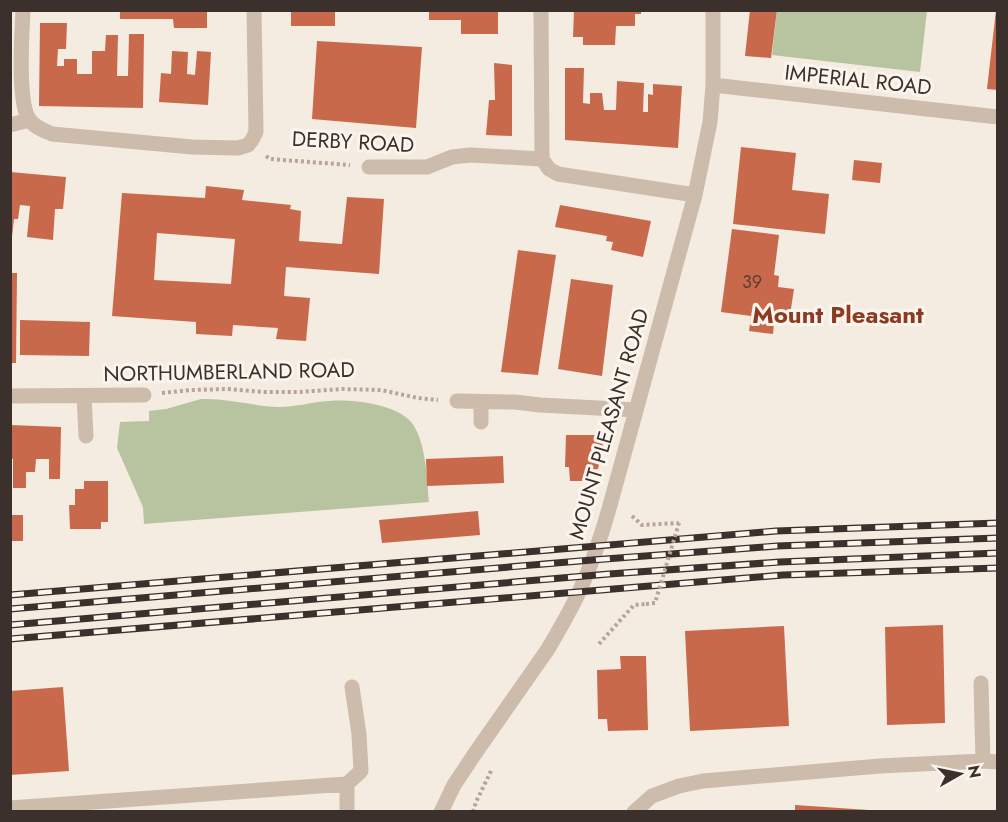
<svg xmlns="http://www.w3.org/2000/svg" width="1008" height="822" viewBox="0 0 1008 822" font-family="Jost,sans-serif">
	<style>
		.green { fill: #b8c4a0 }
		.building { fill: #c8694b; fill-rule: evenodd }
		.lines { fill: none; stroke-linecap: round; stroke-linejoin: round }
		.path { stroke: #b9a596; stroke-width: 4; stroke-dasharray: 3 3; stroke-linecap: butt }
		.minor { stroke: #cdbbac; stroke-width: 15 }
		.rail-casing { stroke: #3b302b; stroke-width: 7 }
		.rail { stroke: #fbf5ee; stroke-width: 4.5; stroke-dasharray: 14; stroke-linecap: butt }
		.path-bridge { stroke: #b9a596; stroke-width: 4; stroke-dasharray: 3 3; stroke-linecap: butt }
		.labels { text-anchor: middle; stroke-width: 6; stroke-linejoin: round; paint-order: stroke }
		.number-label { font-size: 18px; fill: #5e3e33 }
		.street-label { font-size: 21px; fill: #3b302b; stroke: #fbf5ee }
		.quarter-label { font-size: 24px; font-weight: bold; fill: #8c3b22; stroke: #fbf5ee }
	</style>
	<rect width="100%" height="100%" fill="#f4ebe1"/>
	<path class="green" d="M 777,11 L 927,11 L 920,72 L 772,55 Z
		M 201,399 C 227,398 253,406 279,407 C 296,407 312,402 329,401 C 352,399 401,404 414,426 C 426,446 427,479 429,502 L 144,524 L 143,507 L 117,448 L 120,422 L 149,421 L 149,411 L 166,409 Z"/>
	<path class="building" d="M 120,10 L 207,10 L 207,28 L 174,28 L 173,19 L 120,19 Z
		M 291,10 L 335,10 L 335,26 L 291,26 Z
		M 429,10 L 498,10 L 498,34 L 461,34 L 461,20 L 429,20 Z
		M 574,10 L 641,10 L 641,14 L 635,14 L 635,26 L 616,26 L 615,45 L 583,45 L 583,37 L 573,37 Z
		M 750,10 L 777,10 L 771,58 L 745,56 Z
		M 996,10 L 998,10 L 998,90 L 987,89 Z
		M 40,23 L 67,23 L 66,49 L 58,49 L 57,66 L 64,66 L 64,59 L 77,59 L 77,74 L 92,74 L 92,51 L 105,51 L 106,35 L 118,35 L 117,76 L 128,76 L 129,34 L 144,34 L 143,108 L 39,106 Z
		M 317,41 L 422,47 L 416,128 L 312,119 Z
		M 172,51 L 188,52 L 187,74 L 195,75 L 197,51 L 211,52 L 208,105 L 159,102 L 161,73 L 171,74 Z
		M 494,63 L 512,65 L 512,136 L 486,135 L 489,100 L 495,100 Z
		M 565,68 L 584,68 L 583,103 L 590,104 L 590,93 L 602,93 L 604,110 L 616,110 L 617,81 L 644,83 L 643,112 L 648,112 L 648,94 L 653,95 L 653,84 L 682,86 L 678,148 L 565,140 Z
		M 741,147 L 796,153 L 792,190 L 829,194 L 825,234 L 733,224 Z
		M 854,160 L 882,163 L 880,183 L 852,180 Z
		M 10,172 L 66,177 L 63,209 L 55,209 L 53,240 L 27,237 L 30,206 L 20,205 L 18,219 L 14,219 L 12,237 L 10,237 Z
		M 206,186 L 244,190 L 242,200 L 291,205 L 290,209 L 301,211 L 299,241 L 342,244 L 347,197 L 384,199 L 379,274 L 286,267 L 284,296 L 310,298 L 306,341 L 276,339 L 278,328 L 233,325 L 232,336 L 196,334 L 196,322 L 112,316 L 122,193 L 205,198 ZM 157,233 L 235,239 L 231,284 L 154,280 Z
		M 560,205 L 651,221 L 643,257 L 611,250 L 613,242 L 606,241 L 607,236 L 555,227 Z
		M 732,229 L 779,235 L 774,275 L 779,276 L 778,287 L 794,289 L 790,315 L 775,312 L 773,334 L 749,331 L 751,316 L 721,312 Z
		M 518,250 L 556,255 L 538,375 L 501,372 Z
		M 10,273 L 17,273 L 16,363 L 10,363 Z
		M 571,279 L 613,285 L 602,376 L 558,369 Z
		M 20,320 L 90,322 L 89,356 L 20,355 Z
		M 10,425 L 61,427 L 60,479 L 49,479 L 49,459 L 36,459 L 35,472 L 26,472 L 26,488 L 13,488 L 13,459 L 10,458 Z
		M 566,435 L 605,435 L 598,469 L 592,470 L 592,481 L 570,481 L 569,467 L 565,467 Z
		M 503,456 L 504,483 L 427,486 L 426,459 Z
		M 84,481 L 108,481 L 108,522 L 101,522 L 101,529 L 70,529 L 69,505 L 75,505 L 75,489 L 84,489 Z
		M 478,511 L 480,535 L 382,543 L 379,520 Z
		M 10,515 L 23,515 L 23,541 L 10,541 Z
		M 943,625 L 945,723 L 887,725 L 885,627 Z
		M 784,626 L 789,726 L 690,731 L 685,631 Z
		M 620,656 L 646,656 L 648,730 L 608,731 L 607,719 L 598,719 L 597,670 L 621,669 Z
		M 63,687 L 69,771 L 10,775 L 10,691 Z
		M 795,805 L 869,810 L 869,812 L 795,812 Z"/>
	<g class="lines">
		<path class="path" d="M 266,156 L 270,159 L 350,165
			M 162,393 L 191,390 L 227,389 L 264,392 L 299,392 L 342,389 L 381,390 L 418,398 L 438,400
			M 632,516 L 642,525 L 679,523
			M 599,644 L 634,605 L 646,604
			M 473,812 L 476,802 L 492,769"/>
		<path class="minor" d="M 23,10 C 22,34 17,101 29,119 C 34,127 43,130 52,134 L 192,147 L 238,148 L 248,145 L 252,140 L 256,132 L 254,10
			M 541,10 L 542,159
			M 713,85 L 998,117
			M 10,125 L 29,120
			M 542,159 L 549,169 L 558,174 L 695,195
			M 369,167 L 427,167 L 452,157 L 471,155 L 542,159
			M 10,396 L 144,395
			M 84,396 L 86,436
			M 457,401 L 515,402 L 540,405 L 636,410
			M 481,422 L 481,402
			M 981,683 L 983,761
			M 10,808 L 347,784
			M 347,812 L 347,784 L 361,771 L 359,734 L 352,687
			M 441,812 L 454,785 L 476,752 L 548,649 C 559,630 571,610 580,590 C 592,564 601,537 609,509 L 695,195 L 710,122 L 713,85 L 713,10
			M 634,812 L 652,796 L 679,786 L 703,781 L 880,766 L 983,761 L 998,762"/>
		<g class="rail-casing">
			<path id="rail" d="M 10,595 L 776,531 L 998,523
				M 10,609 L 592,560 L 777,546 L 998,538
				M 10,625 L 609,574 L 780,562 L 998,553
				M 10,639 L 783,575 L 998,568"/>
		</g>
		<use href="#rail" class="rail"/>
		<path class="path-bridge" d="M 646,604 L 655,603 L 679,523"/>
	</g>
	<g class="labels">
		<g class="number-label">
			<text x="752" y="288">39</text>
		</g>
		<g class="street-label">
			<text transform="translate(858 80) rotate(6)" y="7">IMPERIAL ROAD</text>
			<text transform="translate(353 142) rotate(3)" y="7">DERBY ROAD</text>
			<text transform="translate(229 372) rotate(-1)" y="7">NORTHUMBERLAND ROAD</text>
			<text transform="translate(609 424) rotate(-74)" y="7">MOUNT PLEASANT ROAD</text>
		</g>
		<g class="quarter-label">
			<text x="838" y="323">Mount Pleasant</text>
		</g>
	</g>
	<rect width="1008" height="822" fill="none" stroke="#3b302b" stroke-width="24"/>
	<g transform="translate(960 774) rotate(81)" stroke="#fbf5ee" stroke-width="4.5" paint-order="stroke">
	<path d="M0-4.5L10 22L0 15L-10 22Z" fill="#3b302b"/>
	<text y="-9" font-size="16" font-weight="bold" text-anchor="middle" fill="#3b302b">N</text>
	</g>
</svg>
